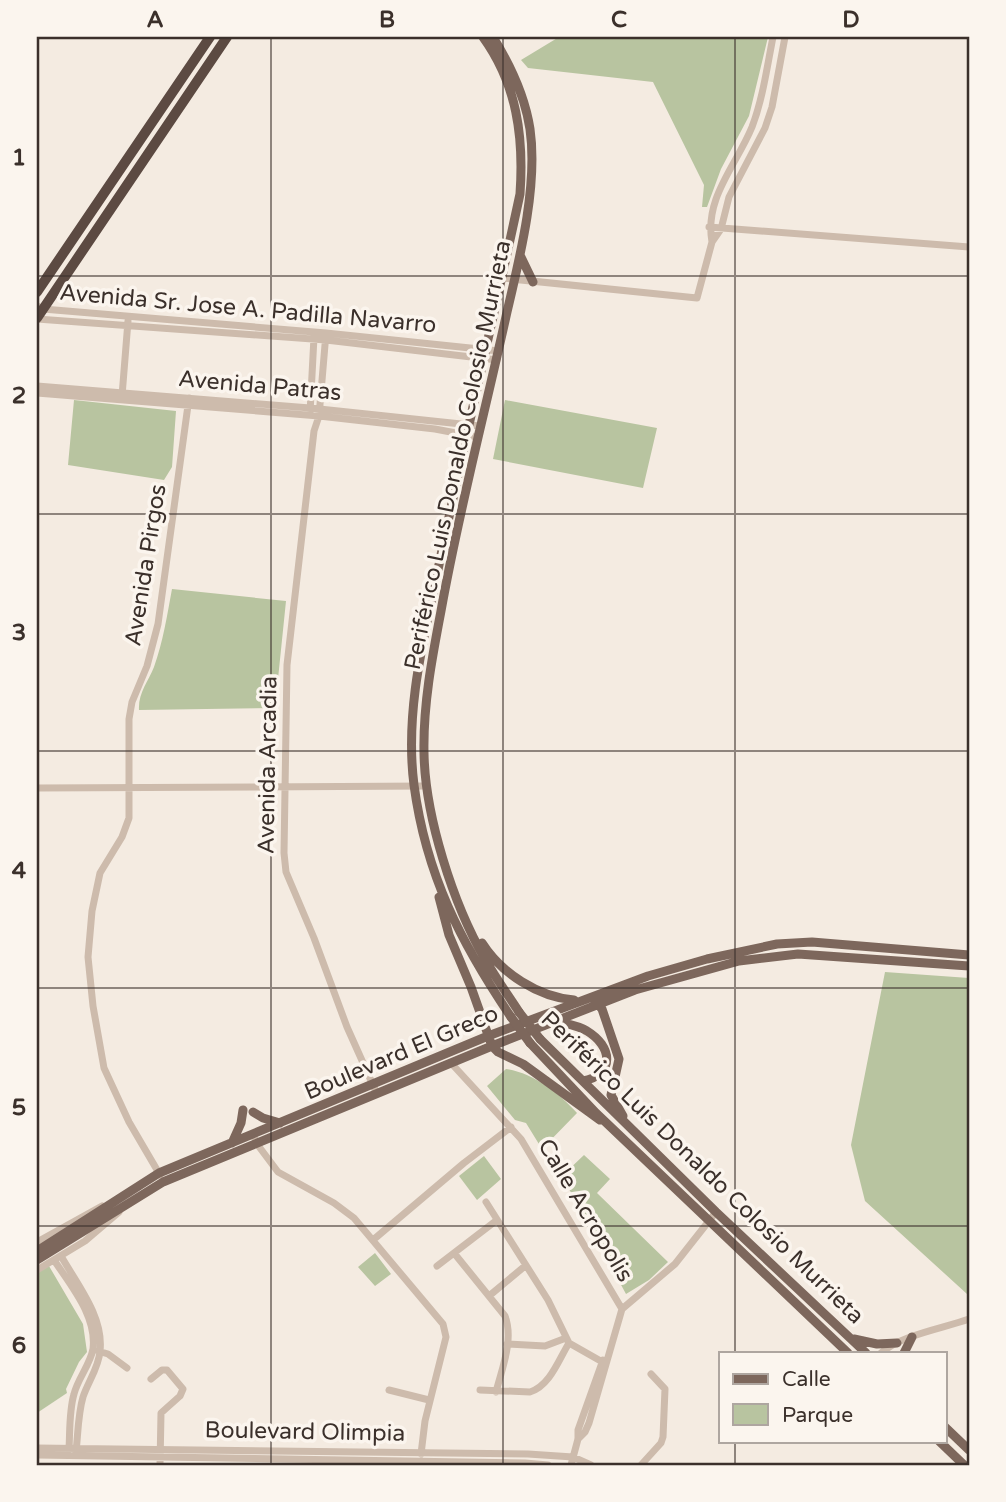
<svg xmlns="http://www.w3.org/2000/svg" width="1006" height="1502" viewBox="0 0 1006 1502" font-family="'Varela Round',sans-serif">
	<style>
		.green { fill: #b8c4a0 }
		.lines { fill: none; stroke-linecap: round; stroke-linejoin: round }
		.minor { stroke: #cdbbac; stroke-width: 7 }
		.major { stroke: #7d675c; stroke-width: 9 }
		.highway { stroke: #5c4a42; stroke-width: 10 }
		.major-bridge { stroke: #7d675c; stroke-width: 9 }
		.grid { fill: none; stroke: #3b302b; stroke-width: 2; stroke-opacity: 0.55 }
		.labels { text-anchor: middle; stroke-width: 7; stroke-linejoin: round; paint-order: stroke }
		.street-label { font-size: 23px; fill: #3b302b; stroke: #fbf5ee }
		.neatline { fill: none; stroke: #3b302b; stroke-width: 2.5 }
		.grid-label { font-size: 23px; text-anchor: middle; font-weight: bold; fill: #3b302b }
	</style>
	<rect width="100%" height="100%" fill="#f4ebe1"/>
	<path class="green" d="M 559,37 L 768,37 L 749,116 L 721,169 L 707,207 L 702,207 L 704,185 L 653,82 L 528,68 L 521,60 Z
		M 74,400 L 176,411 L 172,467 L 164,480 L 68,465 Z
		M 505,400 L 657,428 L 643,488 L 493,459 Z
		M 172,589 L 286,601 L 275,708 L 139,710 C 138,693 148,682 154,667 C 163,642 167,616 172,589 Z
		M 885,972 L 969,978 L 969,1294 L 967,1294 L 865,1201 L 851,1145 Z
		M 506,1069 C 533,1073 559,1093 577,1113 L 542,1149 L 526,1123 L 515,1120 L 487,1086 Z
		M 584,1155 L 610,1179 L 597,1193 L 668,1262 L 649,1280 L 626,1294 L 562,1176 Z
		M 484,1156 L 501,1179 L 477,1200 L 459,1176 Z
		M 375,1253 L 391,1274 L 375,1286 L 358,1267 Z
		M 49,1266 L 83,1324 L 87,1352 L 79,1362 L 66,1389 L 67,1393 L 37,1413 L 37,1273 Z"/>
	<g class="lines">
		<path class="minor" d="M 709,227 L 969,247
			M 712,242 C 704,198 736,166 752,127 C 763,98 767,67 773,37
			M 502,278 L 697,298 L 712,242 L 721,229 L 729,197 L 765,128 L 772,107 L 785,37
			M 37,306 L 43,309 L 326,333 L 499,351
			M 37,319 L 326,340 L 497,360
			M 326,333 L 319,416 L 314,431 L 287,665 L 284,853 L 286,872 L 314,938 L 347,1027 L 377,1094
			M 37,386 L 310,408 L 480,426
			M 37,393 L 319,416 L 435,429 L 477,437
			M 122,396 L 128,321
			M 310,413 L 314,337
			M 37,788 L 427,786
			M 451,1063 L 521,1139 L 622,1309
			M 253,1134 L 257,1144 L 278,1172 L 334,1203 L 354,1218 L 443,1324 L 446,1337 L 425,1421 L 421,1454
			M 160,1175 L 129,1122 L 104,1068 L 93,1006 L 88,957 L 92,911 L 100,873 L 122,837 L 129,818 L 129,719 L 132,702 L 147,666 L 158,624 L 189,398
			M 486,1202 L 548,1300 L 569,1343 L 606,1364
			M 373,1240 L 464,1163 L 511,1127
			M 37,1242 L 102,1206
			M 454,1253 L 505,1316 C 514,1340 502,1368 496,1392
			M 61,1256 C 77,1284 104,1317 100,1351 C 99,1367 88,1382 83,1397 C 78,1414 78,1434 76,1452
			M 54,1260 C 71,1286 97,1316 93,1349 C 90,1365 78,1378 74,1394 C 69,1411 70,1431 69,1449
			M 437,1266 L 497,1220
			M 37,1270 L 85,1241 L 119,1212
			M 489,1296 L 525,1266
			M 507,1344 L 545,1346 L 566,1338
			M 98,1351 L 108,1354 L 127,1368
			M 881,1353 C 904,1334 941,1329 969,1319
			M 151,1379 L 162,1370 L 167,1370 L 183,1389 L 180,1396 L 161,1413 L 160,1465
			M 389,1390 L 429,1400
			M 480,1390 L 530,1392 C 550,1386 559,1359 569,1343
			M 578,1439 L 585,1432 L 589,1423 L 622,1309 L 675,1264 L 716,1212
			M 37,1448 L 528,1454 L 573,1457 L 591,1465
			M 37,1455 L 525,1463 L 548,1465
			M 571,1465 L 578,1439 L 578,1430 L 603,1360
			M 641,1465 L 661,1443 L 663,1437 L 665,1389 L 651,1374"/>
		<path class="major" d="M 483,37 C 517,84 524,137 520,194 C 494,315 466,434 441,555 C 426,630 404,708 414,785 C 426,875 461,943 511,1017
			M 493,37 C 511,66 525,96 530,129 C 538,185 520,257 507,312 C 485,412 459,510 441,611 C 432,658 423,705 424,753 C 425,816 453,904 485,959 C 495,977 508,995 519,1012
			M 520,255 L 533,282
			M 439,897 L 449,935 L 471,987 L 492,1046 L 498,1052 L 523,1064 L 600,1120
			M 482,943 C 501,973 538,997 574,1000
			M 594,1000 L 602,1009 L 619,1059 L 611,1095 L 623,1116
			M 556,1021 C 566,1024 578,1025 587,1031 C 612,1046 616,1074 583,1081
			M 540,1039 L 716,1212 L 866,1353
			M 530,1043 L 596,1113 L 848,1353
			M 253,1112 L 263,1118 L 280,1123
			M 232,1143 L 241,1123 L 243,1110
			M 37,1251 L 159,1173 L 488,1036 L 648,976 L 707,959 L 777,944 L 812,942 L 969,955
			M 37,1260 L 163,1182 L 492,1046 L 635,990 L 739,961 L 798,954 L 969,966
			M 854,1339 L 877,1344 L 897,1343
			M 904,1353 L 912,1337
			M 945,1427 L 969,1450
			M 939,1441 L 964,1465"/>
		<path class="highway" d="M 37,292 L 210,37
			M 37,318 L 227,37"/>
		<path class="major-bridge" d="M 519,1012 L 540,1039
			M 511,1017 L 530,1043"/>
	</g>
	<path class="grid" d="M 271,37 L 271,1465M 503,37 L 503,1465M 735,37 L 735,1353M 37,276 L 969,276M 37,514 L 969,514M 37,751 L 969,751M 37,988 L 969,988M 37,1226 L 969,1226M 735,1441 L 735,1465"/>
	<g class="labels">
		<g class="street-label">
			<text transform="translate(248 308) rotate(5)" y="8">Avenida Sr. Jose A. Padilla Navarro</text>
			<text transform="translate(260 385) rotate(5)" y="8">Avenida Patras</text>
			<text transform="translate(457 455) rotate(-78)" y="8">Periférico Luis Donaldo Colosio Murrieta</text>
			<text transform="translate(145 565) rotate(-81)" y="8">Avenida Pirgos</text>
			<text transform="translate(267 765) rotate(-89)" y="8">Avenida Arcadia</text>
			<text transform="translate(401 1052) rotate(-23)" y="8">Boulevard El Greco</text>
			<text transform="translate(703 1167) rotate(44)" y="8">Periférico Luis Donaldo Colosio Murrieta</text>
			<text transform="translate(586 1210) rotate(59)" y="8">Calle Acropolis</text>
			<text transform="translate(305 1431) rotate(1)" y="8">Boulevard Olimpia</text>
		</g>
	</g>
	<rect width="1006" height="1502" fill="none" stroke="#fbf5ee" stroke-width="77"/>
	<rect x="719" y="1352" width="228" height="91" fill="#fbf5ee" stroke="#aea6a0" stroke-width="2"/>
	<rect x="733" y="1374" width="35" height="10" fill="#7d675c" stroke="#aea6a0" stroke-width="2"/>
	<text x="782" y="1386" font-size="21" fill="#3b302b">Calle</text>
	<rect x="733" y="1404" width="35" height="21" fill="#b8c4a0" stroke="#aea6a0" stroke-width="2"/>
	<text x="782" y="1422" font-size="21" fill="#3b302b">Parque</text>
	<rect x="38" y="38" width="930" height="1426" class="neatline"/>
	<g class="grid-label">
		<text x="155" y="27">A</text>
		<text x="387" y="27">B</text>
		<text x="619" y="27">C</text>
		<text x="851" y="27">D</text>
		<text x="19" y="165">1</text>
		<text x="19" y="403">2</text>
		<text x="19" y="640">3</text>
		<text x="19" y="878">4</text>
		<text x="19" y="1115">5</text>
		<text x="19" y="1353">6</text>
	</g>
</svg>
